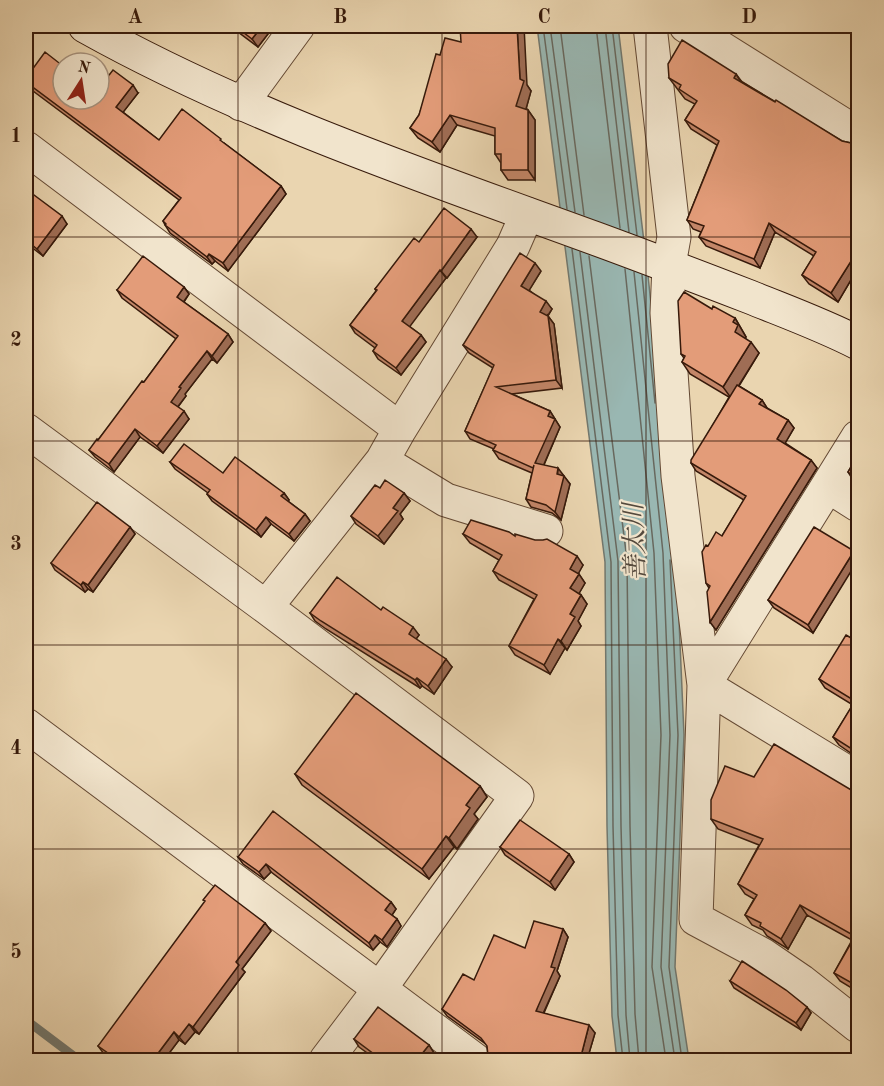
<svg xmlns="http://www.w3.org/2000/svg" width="884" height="1086" viewBox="0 0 884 1086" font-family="'Old Standard TT','Noto Serif JP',serif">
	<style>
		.water { fill: #99b7b2; stroke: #72786f; stroke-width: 1.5 }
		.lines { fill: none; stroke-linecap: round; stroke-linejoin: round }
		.shore { stroke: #68685e; stroke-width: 1.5 }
		.stream { stroke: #72786f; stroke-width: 9 }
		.street-casing { stroke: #644934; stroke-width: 35 }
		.secondary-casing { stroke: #371a0b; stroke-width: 35 }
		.street { stroke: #f1e4cc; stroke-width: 33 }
		.secondary { stroke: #f1e4cc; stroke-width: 33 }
		.wall { fill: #c38668; stroke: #371a0b; stroke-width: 1.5 }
		.shaded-wall { fill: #9f6d55; stroke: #371a0b; stroke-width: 1.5 }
		.building { fill: #e39c79; stroke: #371a0b; stroke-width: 1.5 }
		.grid { fill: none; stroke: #371a0b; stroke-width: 1.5; stroke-opacity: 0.55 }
		.labels { text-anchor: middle; stroke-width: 4.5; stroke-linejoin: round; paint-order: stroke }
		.water-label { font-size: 26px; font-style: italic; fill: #54493d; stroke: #f1e4cc }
		.neatline { fill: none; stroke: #371a0b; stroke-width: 2 }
		.grid-label { font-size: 20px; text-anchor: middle; font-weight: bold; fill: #371a0b }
	</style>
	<rect width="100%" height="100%" fill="#ead5b0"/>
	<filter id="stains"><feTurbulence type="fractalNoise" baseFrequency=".00333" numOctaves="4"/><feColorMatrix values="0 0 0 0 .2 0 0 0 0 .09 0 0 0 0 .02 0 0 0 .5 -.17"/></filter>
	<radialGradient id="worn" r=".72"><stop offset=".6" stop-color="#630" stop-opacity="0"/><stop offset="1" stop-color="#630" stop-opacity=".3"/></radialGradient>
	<path class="water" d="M 537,26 L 618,26 L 648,275 L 676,552 L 684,735 L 675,967 L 689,1060 L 617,1060 L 612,1016 L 607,826 L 605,562 Z"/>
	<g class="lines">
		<path class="shore" d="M 543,26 L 567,209
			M 550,26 L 575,212
			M 560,26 L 584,215
			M 596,26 L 620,228
			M 605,26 L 629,232
			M 612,26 L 637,235
			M 572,249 L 611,562 L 613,826 L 618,1015 L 623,1060
			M 580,252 L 618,561 L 621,826 L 626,1015 L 630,1060
			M 589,256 L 627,560 L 630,826 L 635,1014 L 639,1060
			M 625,269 L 654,553 L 661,735 L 652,967 L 666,1060
			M 634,272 L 663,553 L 670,735 L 661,967 L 675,1060
			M 642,275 L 655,403
			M 670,560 L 678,735 L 669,967 L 682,1060"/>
		<path class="stream" d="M 26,1020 L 79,1060"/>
		<g class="street-casing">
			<path id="street" d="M 650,26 L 674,237 L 669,265 L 667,313 L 678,476 L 704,685 L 696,919 L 763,955 L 801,981 L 858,1026
				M 686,26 L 858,134
				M 241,104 L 298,26
				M 26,148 L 400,429 L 382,461 L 266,607
				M 400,429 L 513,246 L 527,214
				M 26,430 L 266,607 L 517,796 L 379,990 L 326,1060
				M 858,437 L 704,685 L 858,779
				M 382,461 L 446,500 L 546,531
				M 828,486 L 858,505
				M 26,725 L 475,1060"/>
		</g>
		<g class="secondary-casing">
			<path id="secondary" d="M 85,26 C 246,116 421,175 594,238 C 646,257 698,277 750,297 C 787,312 823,325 858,343"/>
		</g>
		<use href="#street" class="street"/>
		<use href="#secondary" class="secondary"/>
	</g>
	<path class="wall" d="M 230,26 L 274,26 L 258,47 Z
		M 461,42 L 527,85 L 531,91 L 526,109 L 528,110 L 535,120 L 535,180 L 508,180 L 501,170 L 501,163 L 495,154 L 495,136 L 457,125 L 440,152 L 418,138 L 410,128 L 419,115 L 440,55 Z
		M 736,74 L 742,82 L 842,141 L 851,143 L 858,142 L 858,268 L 838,302 L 809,284 L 802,275 L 814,256 L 775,232 L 760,268 L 706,246 L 699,237 L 701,232 L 693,229 L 687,220 L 717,145 L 691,129 L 685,120 L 695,104 L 685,99 L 669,78 Z
		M 26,78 L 99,99 L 138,93 L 123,112 L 159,140 L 224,143 L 281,186 L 286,194 L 228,271 L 215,261 L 212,264 L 170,233 L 165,225 L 163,221 L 179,200 L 29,88 L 26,84 Z
		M 26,189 L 67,224 L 43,256 L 26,243 Z
		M 477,237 L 447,278 L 446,278 L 409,326 L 421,335 L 426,342 L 401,375 L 378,359 L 373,351 L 375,348 L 355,333 L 350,325 L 376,291 L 375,289 L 419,242 Z
		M 541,271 L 529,290 L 552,309 L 548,316 L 554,324 L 562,388 L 512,394 L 550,411 L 560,427 L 544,465 L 563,475 L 570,484 L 561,520 L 552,513 L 531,507 L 526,499 L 532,473 L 499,459 L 493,450 L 494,449 L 470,439 L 465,431 L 493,368 L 469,353 L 463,345 Z
		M 184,287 L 189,294 L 184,302 L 228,334 L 233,342 L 217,363 L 212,359 L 185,394 L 186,396 L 178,407 L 189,419 L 163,453 L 140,437 L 114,472 L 95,457 L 89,450 L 98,440 L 144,382 L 176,339 L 122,298 L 117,290 Z
		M 735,318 L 746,337 L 745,338 L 759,353 L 739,386 L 762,400 L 767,408 L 788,420 L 794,428 L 785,443 L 811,460 L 817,468 L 716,630 L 710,622 L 709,588 L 706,583 L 708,546 L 722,536 L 744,500 L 696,471 L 691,463 L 729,397 L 690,374 L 682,362 L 684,358 L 681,354 Z
		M 858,455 L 858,483 L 853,480 L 848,472 Z
		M 170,462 L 223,473 L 284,493 L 289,500 L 288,501 L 305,514 L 310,521 L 294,541 L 271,524 L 261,537 L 212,501 L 207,494 L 208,493 L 175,469 Z
		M 380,488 L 404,493 L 410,501 L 400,514 L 403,519 L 384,544 L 356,524 L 351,516 Z
		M 130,527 L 135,534 L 93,592 L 88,589 L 85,592 L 55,570 L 51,563 Z
		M 463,534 L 515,536 L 583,565 L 578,573 L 585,583 L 579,593 L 581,595 L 587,604 L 578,621 L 581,626 L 567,650 L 565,648 L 550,674 L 515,655 L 509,646 L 534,599 L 499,580 L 493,571 L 499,560 L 470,543 Z
		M 858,558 L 813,633 L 774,608 L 768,600 Z
		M 381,610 L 419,635 L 416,639 L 452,667 L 434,694 L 422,686 L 420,688 L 326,629 L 315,621 L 310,613 Z
		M 858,642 L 858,758 L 839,745 L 833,737 L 853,705 L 825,688 L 819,679 Z
		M 295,774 L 480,786 L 487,797 L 474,814 L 478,819 L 457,849 L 454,847 L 429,879 L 302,785 Z
		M 754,777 L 841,785 L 858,794 L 858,992 L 840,981 L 834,973 L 852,940 L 807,915 L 788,949 L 767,936 L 763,930 L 752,925 L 745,915 L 754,899 L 745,894 L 738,884 L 759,845 L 718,829 L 711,819 Z
		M 500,847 L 569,854 L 574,862 L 555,890 L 505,855 Z
		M 238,857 L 391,902 L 396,909 L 392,915 L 397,919 L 401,926 L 387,947 L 380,942 L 373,950 L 271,872 L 264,879 L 243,864 Z
		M 265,923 L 271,931 L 242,969 L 245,972 L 199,1034 L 195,1032 L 185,1044 L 179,1040 L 164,1060 L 112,1060 L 104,1054 L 98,1046 Z
		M 563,929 L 568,937 L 557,971 L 560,976 L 544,1013 L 595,1033 L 587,1060 L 491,1060 L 488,1056 L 487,1045 L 447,1016 L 442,1009 L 474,980 Z
		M 730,981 L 811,1013 L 801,1030 L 734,988 Z
		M 354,1039 L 429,1045 L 434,1053 L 428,1060 L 377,1060 L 359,1047 Z"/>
	<path class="shaded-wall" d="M 262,26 L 274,26 L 258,47 L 252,39 Z
		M 517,26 L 524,26 L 527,85 L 531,91 L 524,116 L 516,106 L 520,79 Z
		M 757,26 L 762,26 L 760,30 Z
		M 736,74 L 742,84 L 734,78 Z
		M 133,85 L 138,93 L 121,115 L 116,107 Z
		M 528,110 L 535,120 L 535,180 L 528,170 Z
		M 450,115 L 457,125 L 440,152 L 432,142 Z
		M 281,186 L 286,194 L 228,271 L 223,263 Z
		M 62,216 L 67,224 L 43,256 L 37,249 Z
		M 769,223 L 775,232 L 760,268 L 754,259 Z
		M 471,229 L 477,237 L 447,278 L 441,271 Z
		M 209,254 L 215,261 L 212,264 L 207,257 Z
		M 853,258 L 858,266 L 858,268 L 838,302 L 831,293 Z
		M 535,263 L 541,271 L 527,294 L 521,286 Z
		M 440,270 L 446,278 L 408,329 L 402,321 Z
		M 184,287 L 189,294 L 182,304 L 177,297 Z
		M 546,301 L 552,309 L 545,320 L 540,312 Z
		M 548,316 L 554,324 L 562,388 L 556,380 Z
		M 735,318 L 746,337 L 742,343 L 735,332 L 733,322 Z
		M 228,334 L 233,342 L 217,363 L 212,356 Z
		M 421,335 L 426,342 L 401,375 L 396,368 Z
		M 751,342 L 759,353 L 731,398 L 723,387 Z
		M 207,351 L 212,359 L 185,394 L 186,396 L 176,409 L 171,402 L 179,387 Z
		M 762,400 L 767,408 L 765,412 L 759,404 Z
		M 184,411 L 189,419 L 163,453 L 157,446 Z
		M 550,411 L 560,427 L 541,471 L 535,463 L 548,416 Z
		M 788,420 L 794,428 L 783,447 L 777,439 Z
		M 135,429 L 140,437 L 114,472 L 109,464 Z
		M 811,460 L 817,468 L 716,630 L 710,622 Z
		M 558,468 L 570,484 L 561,520 L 555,512 Z
		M 284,493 L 289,500 L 286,503 L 281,496 Z
		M 404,493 L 410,501 L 400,514 L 403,519 L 384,544 L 378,536 L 393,508 Z
		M 305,514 L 310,521 L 294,541 L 289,534 Z
		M 266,517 L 271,524 L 261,537 L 256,530 Z
		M 130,527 L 135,534 L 93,592 L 88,585 Z
		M 854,551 L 858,558 L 858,560 L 813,633 L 808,625 Z
		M 577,556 L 583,565 L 576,578 L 570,569 Z
		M 579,574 L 585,583 L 577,597 L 570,588 Z
		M 83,582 L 88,589 L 85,592 L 81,585 Z
		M 581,595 L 587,604 L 578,621 L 581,626 L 567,650 L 561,641 L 570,614 Z
		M 413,627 L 419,635 L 414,642 L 409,634 Z
		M 558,639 L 565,648 L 550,674 L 544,665 Z
		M 446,659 L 452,667 L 434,694 L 428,686 Z
		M 417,678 L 422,686 L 420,688 L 415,680 Z
		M 480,786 L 487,797 L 474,814 L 478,819 L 457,849 L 449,838 L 466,805 Z
		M 446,836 L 454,847 L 429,879 L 422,869 Z
		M 569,854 L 574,862 L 555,890 L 550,882 Z
		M 266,864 L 271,872 L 264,879 L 259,872 Z
		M 391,902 L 396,909 L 390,918 L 385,910 Z
		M 800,905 L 807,915 L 788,949 L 781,939 Z
		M 397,919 L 401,926 L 387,947 L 382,940 Z
		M 265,923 L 271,931 L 242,969 L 245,972 L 199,1034 L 193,1027 L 236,962 Z
		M 563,929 L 568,937 L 557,971 L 560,976 L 541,1018 L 536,1011 Z
		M 375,935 L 380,942 L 373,950 L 369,943 Z
		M 807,1007 L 811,1013 L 801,1030 L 796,1023 Z
		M 189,1024 L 195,1032 L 185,1044 L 179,1037 Z
		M 589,1025 L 595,1033 L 587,1060 L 580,1060 Z
		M 174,1032 L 179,1040 L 164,1060 L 153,1060 Z
		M 429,1045 L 434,1053 L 428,1060 L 417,1060 Z"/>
	<path class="building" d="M 235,26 L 262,26 L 252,39 Z
		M 460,26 L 517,26 L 520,79 L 524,81 L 516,106 L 528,110 L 528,170 L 501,170 L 501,154 L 495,154 L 495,128 L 450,115 L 432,142 L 410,128 L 419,115 L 436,54 L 440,55 L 445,38 L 461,42 Z
		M 682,40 L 736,74 L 734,78 L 775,102 L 776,100 L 842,141 L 851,143 L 858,142 L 858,261 L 853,258 L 831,293 L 802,275 L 816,252 L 769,223 L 754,259 L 699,237 L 704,226 L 687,220 L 719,141 L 685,120 L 697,101 L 679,89 L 681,85 L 669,78 L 668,64 Z
		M 45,52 L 63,66 L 63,99 L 99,99 L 99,88 L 113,70 L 133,85 L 116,107 L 159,140 L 182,109 L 221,139 L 220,140 L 281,186 L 223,263 L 209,254 L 207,257 L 165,225 L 166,224 L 163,221 L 181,198 L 26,82 L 26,78 Z
		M 26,189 L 62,216 L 37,249 L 26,240 Z
		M 444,208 L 471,229 L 441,271 L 440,270 L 402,321 L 421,335 L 396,368 L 373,351 L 377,345 L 350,325 L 377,290 L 375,289 L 414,238 L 419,242 Z
		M 520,253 L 535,263 L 521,286 L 546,301 L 540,312 L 548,316 L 556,380 L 496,387 L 550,411 L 548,416 L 555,419 L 535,463 L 558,468 L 557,474 L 564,476 L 555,512 L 546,505 L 526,499 L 534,465 L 533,468 L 493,450 L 496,445 L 465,431 L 494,365 L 463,345 Z
		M 143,256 L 184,287 L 177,297 L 228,334 L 212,356 L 207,351 L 179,387 L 181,388 L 171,402 L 184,411 L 157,446 L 135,429 L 109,464 L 89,450 L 97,439 L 98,440 L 142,381 L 144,382 L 178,336 L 117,290 Z
		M 684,292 L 712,309 L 713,306 L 735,318 L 733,322 L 738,325 L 735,332 L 751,342 L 723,387 L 682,362 L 685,356 L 681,354 L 678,301 Z
		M 737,385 L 762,400 L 759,404 L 788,420 L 777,439 L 811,460 L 710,622 L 707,592 L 710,586 L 706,583 L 702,552 L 706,545 L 708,546 L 716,532 L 722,536 L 746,496 L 691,463 L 691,460 Z
		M 184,444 L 223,473 L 235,457 L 284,493 L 281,496 L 305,514 L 289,534 L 266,517 L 256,530 L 207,494 L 210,490 L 170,462 Z
		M 858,455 L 858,479 L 848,472 Z
		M 385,480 L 404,493 L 393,508 L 398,511 L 378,536 L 351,516 L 375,485 L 380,488 Z
		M 97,502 L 130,527 L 88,585 L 83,582 L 81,585 L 51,563 Z
		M 471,520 L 509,532 L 515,536 L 515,534 L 535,540 L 543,540 L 547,539 L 577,556 L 570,569 L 579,574 L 570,588 L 581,595 L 570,614 L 575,617 L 561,641 L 558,639 L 544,665 L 509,646 L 537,595 L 493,571 L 502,555 L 463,534 Z
		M 814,527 L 854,551 L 808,625 L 768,600 Z
		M 337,577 L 381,610 L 383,607 L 413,627 L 409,634 L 446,659 L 428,686 L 417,678 L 415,680 L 321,621 L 310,613 Z
		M 846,635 L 858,642 L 858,753 L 833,737 L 855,701 L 819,679 Z
		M 356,693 L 480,786 L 466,805 L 470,808 L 449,838 L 446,836 L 422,869 L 295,774 Z
		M 774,744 L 858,794 L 858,938 L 800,905 L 781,939 L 760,926 L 761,923 L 745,915 L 757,895 L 738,884 L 763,839 L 711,819 L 711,800 L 725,766 L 754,777 Z
		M 273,811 L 391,902 L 385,910 L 397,919 L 382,940 L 375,935 L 369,943 L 266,864 L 259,872 L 238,857 Z
		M 520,820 L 569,854 L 550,882 L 500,847 Z
		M 215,885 L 265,923 L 236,962 L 239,965 L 193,1027 L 189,1024 L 179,1037 L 174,1032 L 153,1060 L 118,1060 L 98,1046 L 205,901 L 203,900 Z
		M 534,921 L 563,929 L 551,967 L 555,968 L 536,1011 L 589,1025 L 580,1060 L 494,1060 L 488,1056 L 487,1046 L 481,1038 L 442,1009 L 463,974 L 474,980 L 494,935 L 525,948 Z
		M 854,938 L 858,940 L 858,984 L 857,986 L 834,973 Z
		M 742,961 L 786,990 L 807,1007 L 796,1023 L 730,981 Z
		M 378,1007 L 429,1045 L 417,1060 L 382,1060 L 354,1039 Z"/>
	<path class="grid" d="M 238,26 L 238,1060M 442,26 L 442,1060M 646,26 L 646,1060M 26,237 L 858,237M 26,441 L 858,441M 26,645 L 858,645M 26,849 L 858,849"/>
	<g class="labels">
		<g class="water-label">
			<text transform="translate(634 542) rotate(-92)" y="9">善太川</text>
		</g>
	</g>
	<rect width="884" height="1086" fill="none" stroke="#ead5b0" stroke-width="66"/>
	<g transform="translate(81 81) rotate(12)"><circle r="28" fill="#f1e4cc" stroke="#a7937f" stroke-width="1.5"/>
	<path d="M0-4.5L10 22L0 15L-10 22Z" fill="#8f2418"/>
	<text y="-9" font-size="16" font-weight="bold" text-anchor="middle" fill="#371a0b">N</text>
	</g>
	<rect x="33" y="33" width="818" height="1020" class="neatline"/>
	<g class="grid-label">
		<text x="135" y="23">A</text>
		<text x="340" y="23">B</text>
		<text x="544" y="23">C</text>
		<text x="749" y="23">D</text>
		<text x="16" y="142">1</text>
		<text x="16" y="346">2</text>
		<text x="16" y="550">3</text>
		<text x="16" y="754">4</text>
		<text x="16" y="958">5</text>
	</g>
	<rect width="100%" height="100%" filter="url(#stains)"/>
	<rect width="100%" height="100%" fill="url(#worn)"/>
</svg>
